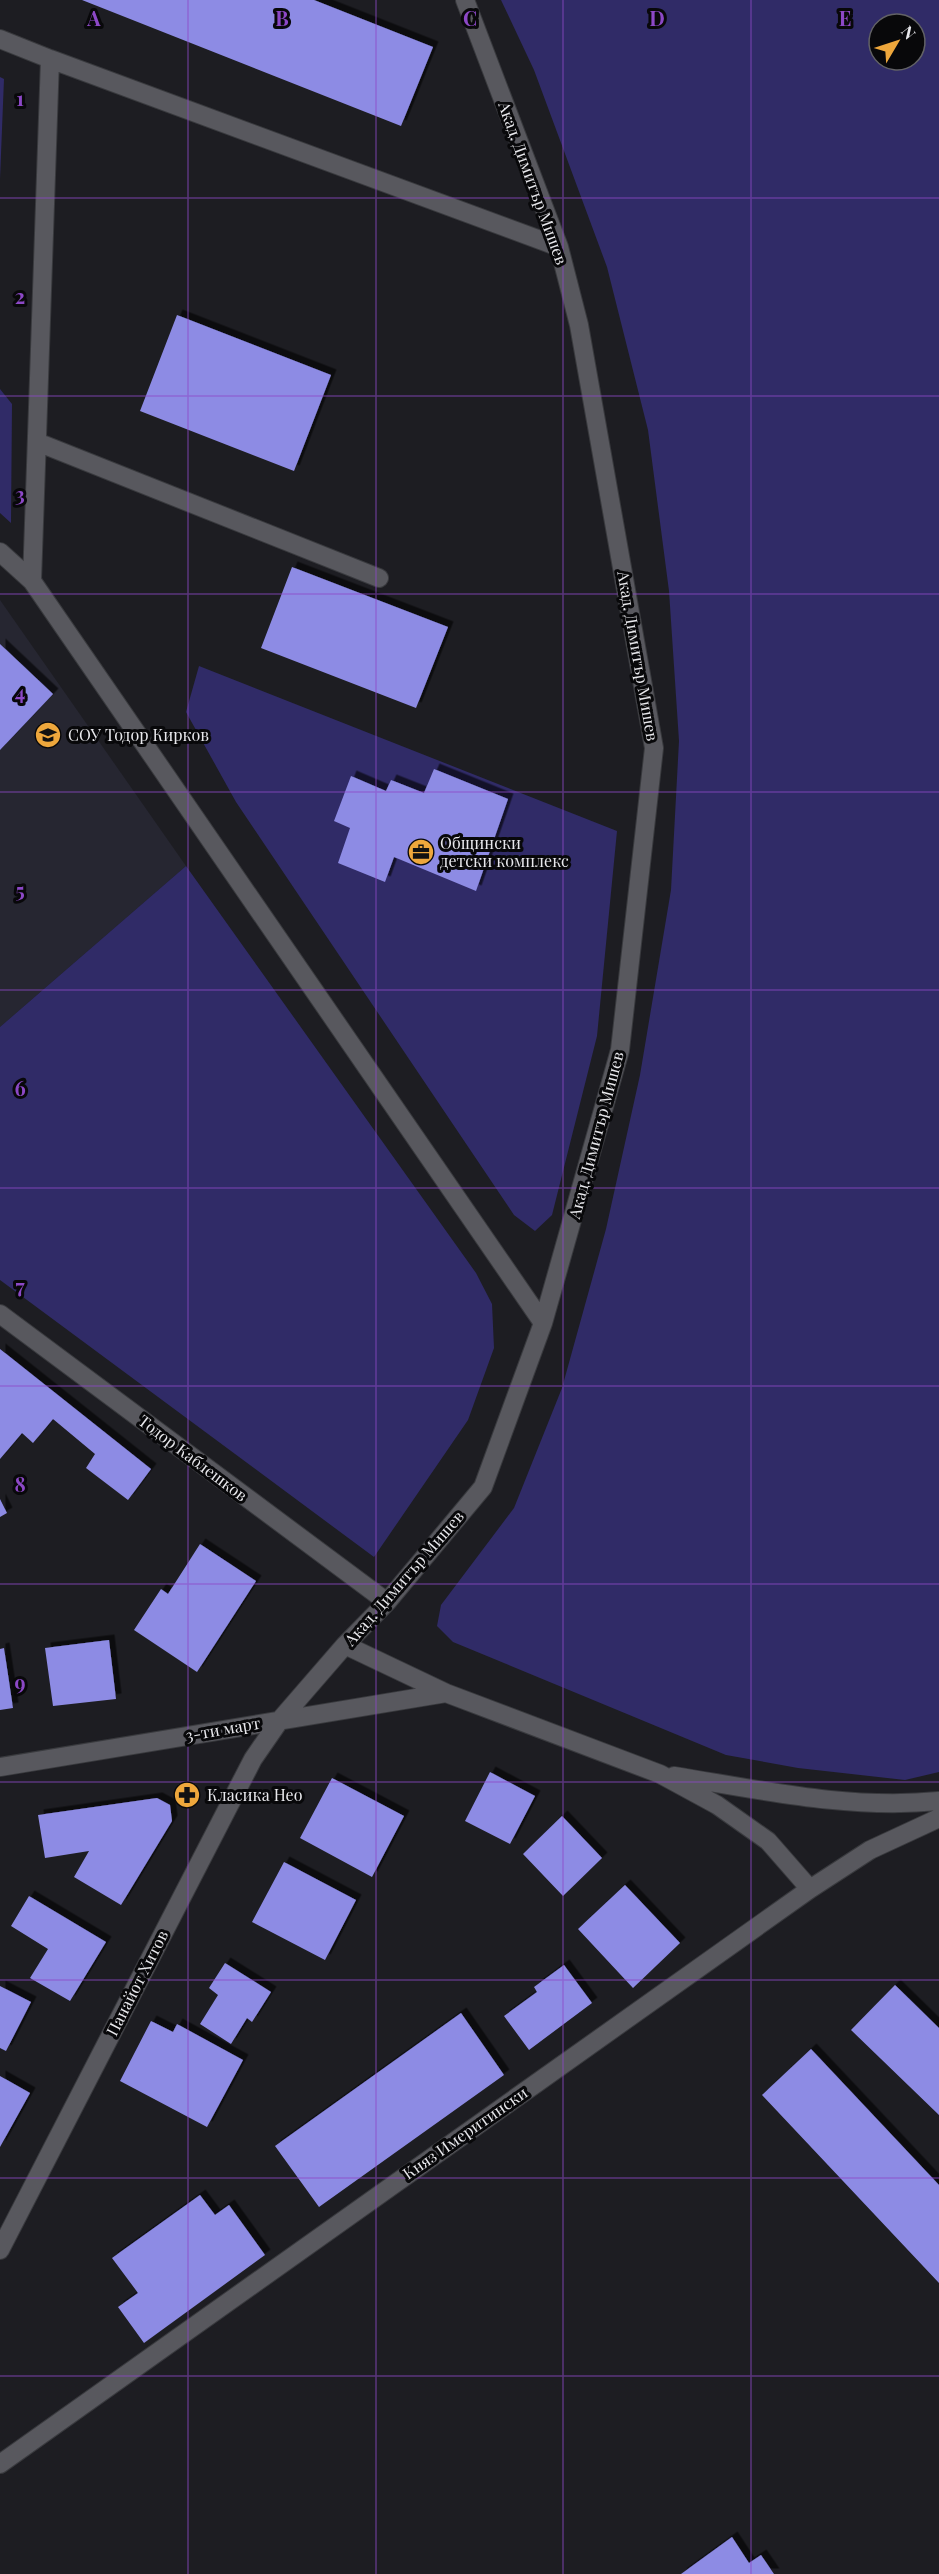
<svg xmlns="http://www.w3.org/2000/svg" width="939" height="2574" viewBox="0 0 939 2574" font-family="'Playfair Display',serif">
	<style>
		.built { fill: #262631 }
		.green { fill: #302b67; fill-rule: evenodd }
		.building { fill: #8d8be4; filter: url(#shadow) }
		.lines { fill: none; stroke-linecap: round; stroke-linejoin: round }
		.minor-casing { stroke: #393a3e; stroke-width: 20 }
		.minor { stroke: #58585e; stroke-width: 18 }
		.grid { fill: none; stroke: #8c48c6; stroke-width: 1.5; stroke-opacity: 0.55 }
		.labels { text-anchor: middle; stroke-width: 6; stroke-linejoin: round; paint-order: stroke }
		.street-label { font-size: 16px; fill: #e9e9ed; stroke: #08080a }
		.poi-label { font-size: 16px; fill: #e9e9ed; stroke: #08080a; text-anchor: start }
		.grid-label { font-size: 20px; text-anchor: middle; font-weight: bold; fill: #8c48c6; stroke: #08080a; stroke-width: 6; stroke-linejoin: round; paint-order: stroke }
	</style>
	<defs>
		<filter id="shadow"><feDropShadow dx="5.5" dy="-5.5" stdDeviation="0" flood-color="#0009"/></filter>
	</defs>
	<rect width="100%" height="100%" fill="#1d1d22"/>
	<path class="built" d="M 0,600 L 186,866 L 0,1027 Z"/>
	<path class="green" d="M 501,0 L 939,0 L 939,1772 L 905,1780 L 798,1768 L 726,1755 L 453,1642 L 437,1626 L 441,1605 L 514,1508 L 562,1388 L 606,1229 L 640,1075 L 671,890 L 679,741 L 669,591 L 648,430 L 607,267 L 534,70 ZM 879,24 L 915,24 L 915,60 L 879,60 Z
		M 0,77 L 4,79 L 0,179 Z
		M 0,389 L 12,404 L 11,523 L 0,513 Z
		M 199,666 L 617,831 L 597,1036 L 552,1215 L 535,1231 L 514,1215 L 236,802 L 186,712 Z
		M 186,866 L 476,1273 L 492,1304 L 494,1348 L 468,1420 L 374,1557 L 0,1280 L 0,1027 Z"/>
	<path class="building" d="M 82,0 L 314,0 L 433,47 L 401,126 Z
		M 177,315 L 331,375 L 294,471 L 140,411 Z
		M 292,567 L 448,627 L 416,708 L 261,648 Z
		M 0,644 L 53,694 L 0,750 Z
		M 434,769 L 508,799 L 476,891 L 394,857 L 385,882 L 338,863 L 350,828 L 334,821 L 351,776 L 386,791 L 391,780 L 424,793 Z
		M 0,1349 L 151,1469 L 128,1500 L 86,1468 L 95,1454 L 53,1419 L 33,1443 L 22,1433 L 0,1459 Z
		M 0,1499 L 7,1513 L 0,1517 Z
		M 200,1544 L 256,1581 L 197,1672 L 134,1630 L 161,1589 L 168,1594 Z
		M 109,1640 L 116,1699 L 53,1706 L 45,1648 Z
		M 4,1648 L 13,1708 L 0,1710 L 0,1649 Z
		M 490,1772 L 535,1796 L 510,1844 L 465,1821 Z
		M 332,1778 L 404,1816 L 372,1877 L 300,1838 Z
		M 157,1798 L 170,1805 L 172,1821 L 121,1905 L 74,1877 L 89,1851 L 45,1858 L 38,1815 Z
		M 562,1816 L 602,1858 L 563,1896 L 523,1854 Z
		M 284,1862 L 356,1900 L 325,1960 L 252,1922 Z
		M 625,1885 L 680,1943 L 633,1988 L 578,1929 Z
		M 29,1896 L 106,1942 L 70,2001 L 30,1978 L 48,1949 L 11,1926 Z
		M 225,1963 L 271,1992 L 252,2022 L 247,2018 L 231,2044 L 200,2024 L 218,1995 L 209,1988 Z
		M 564,1965 L 592,2003 L 529,2050 L 504,2016 L 537,1992 L 534,1987 Z
		M 895,1985 L 939,2028 L 939,2115 L 851,2030 Z
		M 0,1986 L 31,2002 L 6,2051 L 0,2048 Z
		M 461,2013 L 504,2075 L 319,2207 L 275,2146 Z
		M 151,2021 L 173,2032 L 177,2024 L 243,2060 L 207,2127 L 120,2081 Z
		M 811,2049 L 939,2185 L 939,2283 L 762,2095 Z
		M 0,2076 L 30,2093 L 0,2147 Z
		M 200,2195 L 215,2215 L 229,2205 L 265,2255 L 144,2343 L 118,2307 L 138,2293 L 112,2258 Z
		M 732,2537 L 749,2563 L 761,2555 L 774,2574 L 681,2574 Z"/>
	<g class="lines">
		<g class="minor-casing">
			<path id="minor" d="M 0,39 L 50,59
				M 37,442 L 379,578
				M 0,552 L 32,581 L 543,1323
				M 32,581 L 50,59 L 559,247
				M 0,1314 L 387,1602
				M 345,1645 L 446,1693
				M 0,1767 L 446,1693 L 660,1774 L 717,1805 L 768,1841 L 810,1889
				M 674,1776 C 761,1790 850,1810 939,1801
				M 0,2250 L 253,1759 L 280,1720 L 345,1645 L 387,1602 L 483,1487 L 543,1323 L 620,1050 L 654,748 L 579,325 L 559,247 L 465,0
				M 0,2464 L 810,1889 L 870,1850 L 939,1818"/>
		</g>
		<use href="#minor" class="minor"/>
	</g>
	<path class="grid" d="M 188,0 L 188,2574M 376,0 L 376,2574M 563,0 L 563,2574M 751,0 L 751,2574M 0,198 L 939,198M 0,396 L 939,396M 0,594 L 939,594M 0,792 L 939,792M 0,990 L 939,990M 0,1188 L 939,1188M 0,1386 L 939,1386M 0,1584 L 939,1584M 0,1782 L 939,1782M 0,1980 L 939,1980M 0,2178 L 939,2178M 0,2376 L 939,2376"/>
	<defs>
		<g id="school-disc" transform="scale(1.35)"><circle r="9.5" fill="#eea73c" stroke="#08080a"/><path d="M0-5L7-2L0 1L-7-2ZM-4 1L0 2.5L4 1V4Q0 6-4 4Z" fill="#111"/></g>
		<g id="office-disc" transform="scale(1.35)"><circle r="9.5" fill="#eea73c" stroke="#08080a"/><path d="M-6-3h4V-5.5h4V-3h4V5H-6ZM-1-4.5V-3h2v-1.5ZM-6 0V1H6V0Z" fill="#111"/></g>
		<g id="pharmacy-disc" transform="scale(1.35)"><circle r="9.5" fill="#eea73c" stroke="#08080a"/><path d="M-2-6h4v4h4v4h-4v4h-4v-4h-4v-4h4Z" fill="#111"/></g>
	</defs>
	<g fill-rule="evenodd">
		<use href="#school-disc" x="48" y="735"/>
		<use href="#office-disc" x="421" y="852"/>
		<use href="#pharmacy-disc" x="187" y="1795"/>
	</g>
	<g class="labels">
		<g class="street-label">
			<text transform="translate(533 183) rotate(70)" y="6">Акад. Димитър Мишев</text>
			<text transform="translate(638 656) rotate(80)" y="6">Акад. Димитър Мишев</text>
			<text transform="translate(596 1135) rotate(-75)" y="6">Акад. Димитър Мишев</text>
			<text transform="translate(193 1458) rotate(37)" y="6">Тодор Каблешков</text>
			<text transform="translate(404 1578) rotate(-49)" y="6">Акад. Димитър Мишев</text>
			<text transform="translate(223 1729) rotate(-10)" y="6">3-ти март</text>
			<text transform="translate(137 1983) rotate(-63)" y="6">Панайот Хитов</text>
			<text transform="translate(465 2133) rotate(-35)" y="6">Княз Имеритински</text>
		</g>
		<g class="poi-label">
			<text x="68" y="741">СОУ Тодор Кирков</text>
			<text x="440" y="849">Общински<tspan x="440" dy="18">детски комплекс</tspan></text>
			<text x="207" y="1801">Класика Нео</text>
		</g>
	</g>
	<g class="grid-label">
		<text x="94" y="26">A</text>
		<text x="282" y="26">B</text>
		<text x="470" y="26">C</text>
		<text x="657" y="26">D</text>
		<text x="845" y="26">E</text>
		<text x="20" y="106">1</text>
		<text x="20" y="304">2</text>
		<text x="20" y="502">3</text>
		<text x="20" y="700">4</text>
		<text x="20" y="898">5</text>
		<text x="20" y="1096">6</text>
		<text x="20" y="1294">7</text>
		<text x="20" y="1492">8</text>
		<text x="20" y="1690">9</text>
	</g>
	<g transform="translate(897 42) rotate(51)"><circle r="28" fill="#08080a" stroke="#626265" stroke-width="1.5"/>
	<path d="M0-4.5L10 22L0 15L-10 22Z" fill="#eea73c"/>
	<text y="-9" font-size="16" font-weight="bold" text-anchor="middle" fill="#e9e9ed">N</text>
	</g>
</svg>
